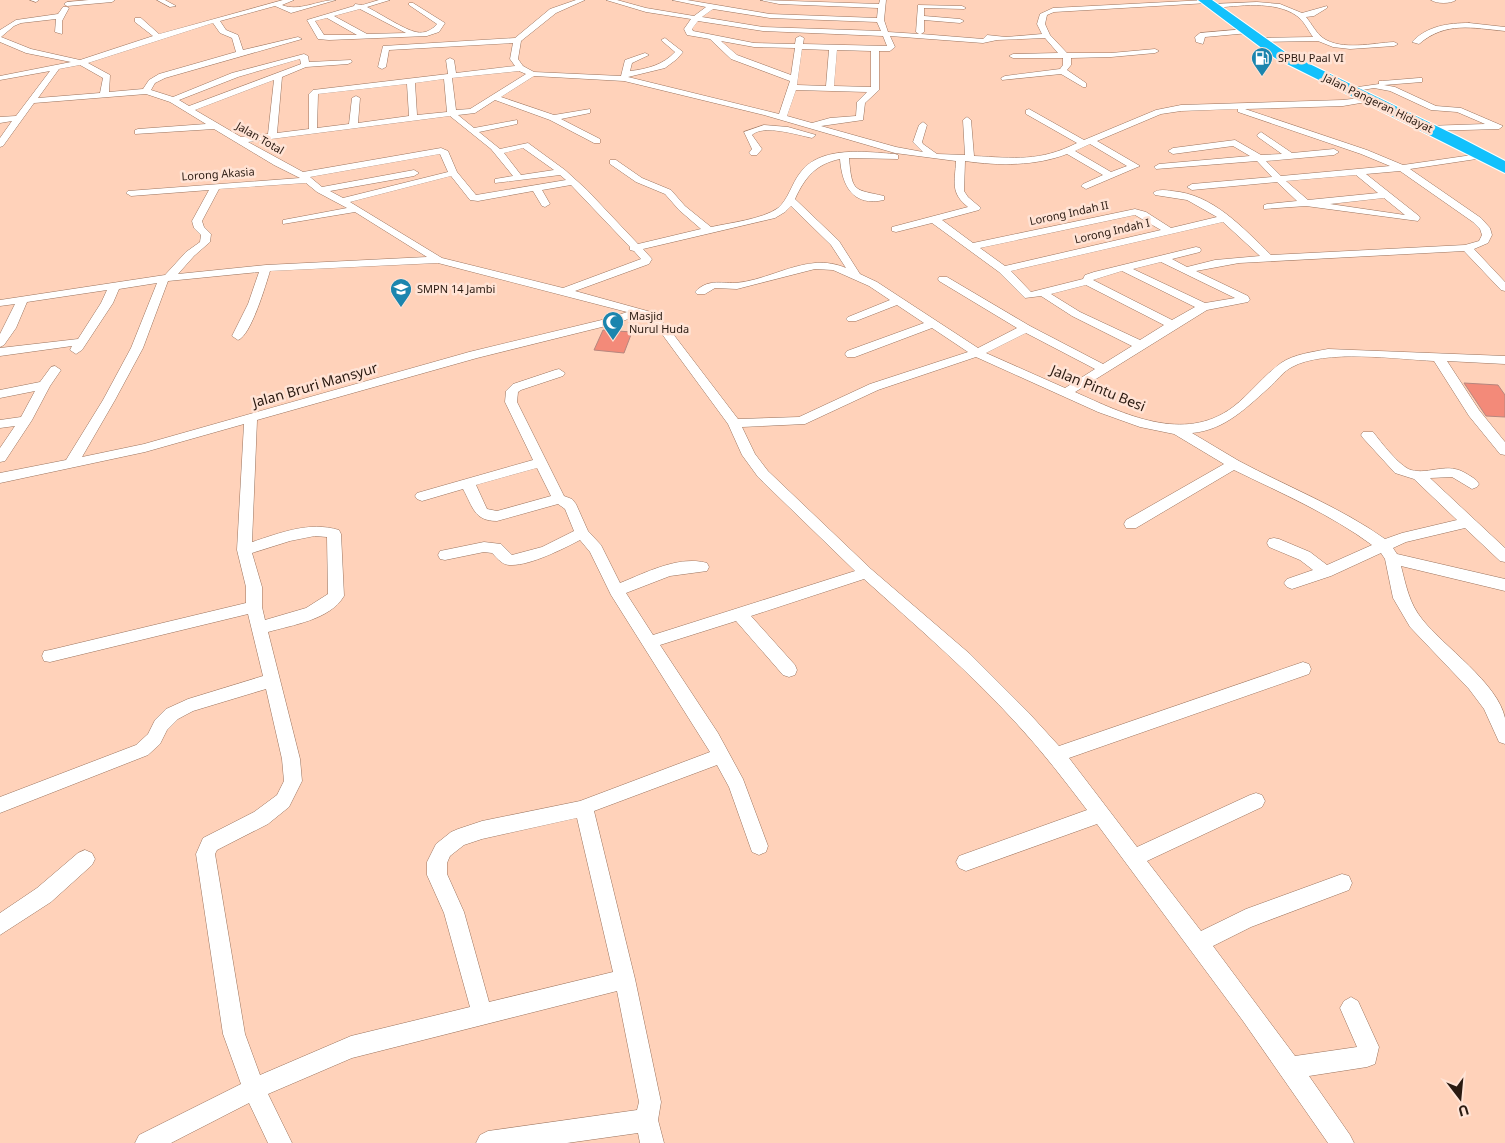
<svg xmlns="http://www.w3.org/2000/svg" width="1505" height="1143" viewBox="0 0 1505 1143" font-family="'Noto Sans',sans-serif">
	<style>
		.building { fill: #f38a79; stroke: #b6867e }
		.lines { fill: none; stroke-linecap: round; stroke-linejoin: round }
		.street-casing { stroke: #9b735d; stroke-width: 1 }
		.highway-casing { stroke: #fff; stroke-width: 2 }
		.street { fill: #fff; fill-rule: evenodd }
		.highway { fill: #12c1fc; fill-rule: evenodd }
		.labels { text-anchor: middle; stroke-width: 5; stroke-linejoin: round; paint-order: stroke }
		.far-poi-label { font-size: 11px; fill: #2a1a11; stroke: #ffe3d5; text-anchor: start }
		.far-street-label { font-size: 11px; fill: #2a1a11; stroke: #ffe3d5 }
		.street-label { font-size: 14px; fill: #2a1a11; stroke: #ffe3d5 }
	</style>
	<rect width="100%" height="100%" fill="#ffd2ba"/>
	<path class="building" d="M 603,330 L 632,332 L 624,353 L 594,350 Z
		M 1464,383 L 1498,385 L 1505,395 L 1505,417 L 1486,416 Z"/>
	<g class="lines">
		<g class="street-casing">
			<path id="street" d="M 30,0 L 39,0 L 36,2 Z
				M 89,0 L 115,0 L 112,2 L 67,6 L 64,4 L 67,2 Z
				M 157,0 L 165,0 L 176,6 L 170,7 Z
				M 283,0 L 294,0 L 282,5 C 299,12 318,0 336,0 L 291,13 L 275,6 L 220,21 L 226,30 L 238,35 L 243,50 L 298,37 L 302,39 L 165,78 L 155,83 L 151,90 L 173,97 L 232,73 L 304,54 L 308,56 L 309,62 L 351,60 L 352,62 L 348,64 L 306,67 L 282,77 L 277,133 L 309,129 L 309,94 L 313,90 L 448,74 L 446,60 L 450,58 L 454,60 L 456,73 L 515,66 L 510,59 L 513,43 L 389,50 L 386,67 L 382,69 L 378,67 L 383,46 L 515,38 L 550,9 L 576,0 L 585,0 L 556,13 L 521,41 L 518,59 L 523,66 L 534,72 L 621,76 L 625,60 L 645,53 L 649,55 L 632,63 L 630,71 C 647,69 663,65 675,52 L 661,40 L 665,38 L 683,52 L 677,59 L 665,68 L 628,77 L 779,114 L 790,81 L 731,59 L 710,39 L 687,35 L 684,29 L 691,19 L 646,12 L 606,0 L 617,0 L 646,8 L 694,16 L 706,7 L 672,0 L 687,0 L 770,14 L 877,18 L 878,8 L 779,4 L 760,0 L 879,4 L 880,0 L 886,0 L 884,20 L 888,32 L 919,34 L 916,32 L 918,5 L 962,6 L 966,8 L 964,9 L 924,8 L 924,16 L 960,19 L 964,21 L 960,23 L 924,20 L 924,32 L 921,34 L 983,39 L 987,35 L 1006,37 L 1042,34 L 1037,24 L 1040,14 L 1053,8 L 1206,0 L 1209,2 L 1208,3 L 1054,12 L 1047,15 L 1045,24 L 1050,35 L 1067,53 L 1111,53 L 1155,49 L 1159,51 L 1155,53 L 1111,57 L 1071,58 L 1071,65 L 1067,70 L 1086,83 L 1086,87 L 1083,87 L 1061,74 L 1002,80 L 1001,78 L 1005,76 L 1060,69 L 1063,65 L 1063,58 L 1013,58 L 1009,56 L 1013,54 L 1058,53 L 1045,38 L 997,40 L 983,43 L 890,36 L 895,47 L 890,51 L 879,51 L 879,90 L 865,103 L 863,120 L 821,126 L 896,147 L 923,152 L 913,142 L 919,125 L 923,122 L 927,125 L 922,142 L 923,144 L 937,154 L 965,155 L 963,120 L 967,117 L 971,120 L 974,156 C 1015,158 1039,162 1077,143 L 1026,114 L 1026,110 L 1029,109 L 1084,140 L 1156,110 L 1181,105 L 1343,100 L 1369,97 L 1373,99 L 1372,101 L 1343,106 L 1245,109 L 1367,150 L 1403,165 L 1486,153 L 1486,157 L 1483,158 L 1410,169 L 1481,218 L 1490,228 L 1492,235 L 1488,243 L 1474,249 L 1505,282 L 1505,291 L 1501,290 L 1464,251 L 1239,263 L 1196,271 L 1248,296 L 1250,300 L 1248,302 L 1207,310 L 1075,392 C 1124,414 1184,444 1233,407 C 1250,394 1263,376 1281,363 C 1294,354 1313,352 1328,349 L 1505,356 L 1505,364 L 1447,361 L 1479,410 L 1505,442 L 1505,455 L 1500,454 L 1469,416 L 1434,361 C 1397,359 1324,349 1292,367 C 1284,371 1278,379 1272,385 C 1248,406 1226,430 1192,433 C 1208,442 1223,452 1239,461 C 1288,487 1340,507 1385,539 L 1402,533 L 1457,520 L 1414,479 L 1395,473 L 1363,438 L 1361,435 L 1363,432 L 1373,432 C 1381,442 1399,466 1411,470 C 1430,475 1447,461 1467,474 C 1472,477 1476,479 1479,484 L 1477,487 L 1472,489 L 1452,477 L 1430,478 L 1505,548 L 1505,562 L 1500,561 L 1465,528 L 1406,542 L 1393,548 L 1397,554 L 1505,579 L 1505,591 L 1401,566 C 1406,585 1409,603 1422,619 C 1443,646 1498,683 1505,718 C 1505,726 1505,736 1505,744 L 1499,742 L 1484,709 L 1469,689 L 1410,627 L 1393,598 L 1385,559 L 1381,553 L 1331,576 L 1292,589 L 1287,587 L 1284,583 L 1287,579 L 1313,570 L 1300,560 L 1269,547 L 1267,543 L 1269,539 L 1274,538 L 1279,539 L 1310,552 L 1327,565 L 1372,545 C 1330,514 1281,493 1234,470 L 1136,528 L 1126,528 L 1124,524 L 1126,520 L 1224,464 L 1174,434 L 1140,427 L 1098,412 L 976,357 L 878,390 L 805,424 L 742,427 L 755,454 L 768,471 L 871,569 L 970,654 L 1028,712 L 1059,746 L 1303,662 L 1309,664 L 1311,669 L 1309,674 L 1069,758 L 1137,847 L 1250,795 L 1256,793 L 1262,795 L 1265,801 L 1262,807 L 1147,861 L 1201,931 L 1246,909 L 1342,874 L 1349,876 L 1352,883 L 1349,890 L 1251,927 L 1213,946 L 1295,1056 L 1357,1047 L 1340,1008 L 1344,1001 L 1351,997 L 1358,1001 L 1379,1047 L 1375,1064 L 1367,1067 L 1309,1076 L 1350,1135 L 1354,1143 L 1328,1143 L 1243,1021 L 1097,824 L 966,871 L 959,868 L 956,862 L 959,856 L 1087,810 C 1065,781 1042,751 1017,724 C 970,672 916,626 864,579 L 751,616 L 795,665 L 797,670 L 795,675 L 789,677 L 783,675 L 736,621 L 660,645 L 718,733 L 743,779 L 768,846 L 766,852 L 759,855 L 752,852 L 729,787 L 717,765 L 594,811 L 635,979 L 661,1102 L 658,1120 L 664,1143 L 640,1143 L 638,1133 L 567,1143 L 476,1143 L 480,1135 L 488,1131 L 637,1110 L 639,1102 L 617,991 L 352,1058 L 268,1094 L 292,1143 L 268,1143 L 249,1103 L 171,1143 L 135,1143 L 139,1135 L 241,1084 L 223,1034 L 196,854 L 203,838 L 254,812 L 277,795 L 284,781 L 282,759 L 266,689 L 193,711 L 178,719 L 167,730 L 160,744 L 148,755 L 0,813 L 0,797 L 136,745 L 148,734 L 155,720 L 166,709 L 188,699 L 263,676 L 248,614 L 50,662 L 44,661 L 42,656 L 44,651 L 50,650 L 246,603 L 246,587 L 237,550 L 244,424 L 145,452 L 0,483 L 0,473 L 66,460 L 103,400 L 131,348 L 157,283 L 119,289 L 113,303 L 82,350 L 76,354 L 70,350 L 72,346 L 0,356 L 0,348 L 78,339 L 101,303 L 107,290 L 27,302 L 16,328 L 4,345 L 0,347 L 0,334 L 15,304 L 0,306 L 0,300 L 165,275 L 186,252 L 200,242 L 201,235 L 194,228 L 192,221 L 209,190 L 131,196 L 126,193 L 128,191 L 300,178 L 274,165 L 214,129 L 135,134 L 135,130 L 138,129 L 206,124 L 170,102 L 146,94 L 34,103 L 3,146 L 0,147 L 0,138 L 12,121 L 0,123 L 0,117 L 16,116 L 50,71 L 0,80 L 0,76 L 71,62 L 26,53 L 0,42 L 0,30 L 16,20 L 58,14 L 63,7 L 67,7 L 69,8 L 62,21 L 62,34 L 55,32 L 56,19 L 21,23 L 14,26 L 1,37 L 31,49 L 80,60 L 153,36 L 135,22 L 135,18 L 141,18 L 159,34 ZM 713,9 L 770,18 L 877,22 L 881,31 L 763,27 L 702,17 ZM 698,21 L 763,31 L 883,36 L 887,46 L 803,44 L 804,38 L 800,36 L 796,38 L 795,44 L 754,43 L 693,31 L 692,29 ZM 213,23 L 220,33 L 232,38 L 236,52 L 159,74 L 149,80 L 143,89 L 109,92 L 110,75 L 88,63 ZM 721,41 L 754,47 L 795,48 L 791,75 L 737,55 ZM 802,49 L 829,50 L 826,86 L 797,85 ZM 837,50 L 871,51 L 871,87 L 834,86 ZM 300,59 L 301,64 L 189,106 L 179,100 L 238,77 ZM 80,65 L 103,78 L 100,93 L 38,98 L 59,69 ZM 519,71 L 526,74 L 470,109 L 456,110 L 452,78 ZM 534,76 L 624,81 L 764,115 L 895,153 L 956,161 C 955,182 950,193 968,207 L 892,227 L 892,231 L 896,232 L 932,223 L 999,272 L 1025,298 L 1041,296 L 1072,316 L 1132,346 L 1103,364 L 1030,326 L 947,277 L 939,277 L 938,279 L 939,281 L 1017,328 L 978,348 L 877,282 L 860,274 L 839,241 L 795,199 C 805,177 816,164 840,159 C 842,186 853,207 884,200 L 884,196 C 854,189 852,193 849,158 L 898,159 L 898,155 L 895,154 C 866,152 820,145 800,173 C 792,183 788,200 778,208 C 763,219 729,223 711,227 L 685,206 L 671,190 L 642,178 L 616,160 L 610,160 L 610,164 L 636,182 L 665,194 L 679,210 L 701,229 L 638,244 L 587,190 L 565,170 L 528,143 L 500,149 L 479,132 L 517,124 L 517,120 L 474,128 L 458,115 L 475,113 L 495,100 L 550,120 L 594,143 L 600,143 L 600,139 L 561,119 L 590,113 L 590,109 L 554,115 L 501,97 ZM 444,79 L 447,112 L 417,115 L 415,83 ZM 274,80 L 268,134 L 241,137 L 195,110 ZM 407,84 L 409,116 L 358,123 L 360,98 L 356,96 L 352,98 L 349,124 L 317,128 L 318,94 ZM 796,90 L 867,92 L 857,102 L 856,116 L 830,118 L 812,123 L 787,116 ZM 1238,109 L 1238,112 L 1361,154 L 1390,166 L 1281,176 L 1266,161 L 1334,155 L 1339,152 L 1334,149 L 1292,153 L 1261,132 L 1257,135 L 1258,137 L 1282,154 L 1261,155 L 1235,140 L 1173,148 L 1168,151 L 1173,154 L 1233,146 L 1250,156 L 1159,164 L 1154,167 L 1156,169 L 1257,161 L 1272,177 L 1192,184 L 1187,187 L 1192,190 L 1277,182 L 1297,201 L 1267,204 L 1264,205 L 1264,209 L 1306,206 L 1418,221 L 1420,218 L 1419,216 L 1366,174 L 1400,171 L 1473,222 L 1480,229 L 1482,235 L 1479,241 L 1465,245 L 1271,255 C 1243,228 1213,194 1172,191 C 1165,190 1158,189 1153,193 L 1155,195 L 1187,200 L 1217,217 L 1171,228 L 1146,212 L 1135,209 L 973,243 L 942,220 L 979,210 L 981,208 L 968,197 L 964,191 L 965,161 C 999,166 1036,166 1067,154 L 1103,175 L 1083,184 L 1081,186 L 1086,189 L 1140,166 L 1097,141 L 1161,114 L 1181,111 ZM 450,116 L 491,149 L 513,176 L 495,179 L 495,183 L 560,175 L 566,180 L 476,195 L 457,172 L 448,151 L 441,148 L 303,172 L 248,142 ZM 1090,144 L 1127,166 L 1111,172 L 1075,151 ZM 523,148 L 554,170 L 521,175 L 504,153 ZM 440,154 L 448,172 L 343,198 L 330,191 L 414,176 L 419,173 L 414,170 L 322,187 L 310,177 ZM 1356,175 L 1378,193 L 1308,200 L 1286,181 ZM 451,176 L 470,200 L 478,201 L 533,191 L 542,206 L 545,207 L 550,204 L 542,190 L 571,185 L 630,247 L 630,250 L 634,251 L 641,259 L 563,288 L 442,258 L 350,202 ZM 306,183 L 317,192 L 347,208 L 283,220 L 283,224 L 355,212 L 427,257 L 266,265 L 178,274 L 194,256 L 210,242 L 211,234 L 204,227 L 202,221 L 219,189 ZM 1384,198 L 1405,215 L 1330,204 ZM 791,206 L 831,245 L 846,268 C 837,264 826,262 815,263 C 789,265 762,281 735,283 C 720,283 707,279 695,292 L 697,294 L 705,294 L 715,288 L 737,289 L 815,269 L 833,270 L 869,286 L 890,300 L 848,317 L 846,319 L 848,321 L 856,321 L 897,305 L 924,323 L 847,351 L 845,354 L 847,357 L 855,357 L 932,328 L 968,352 L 870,384 L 799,417 L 738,419 L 667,326 L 651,312 L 575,291 L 649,264 L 652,259 L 643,249 L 775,218 L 785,212 ZM 1135,215 L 1161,230 L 1005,266 L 980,248 ZM 1223,222 L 1260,256 L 1215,260 L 1187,267 L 1172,259 L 1200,252 L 1201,250 L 1200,248 L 1196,247 L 1094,272 L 1085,275 L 1083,279 L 1031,292 L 1011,271 ZM 1161,262 L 1235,298 L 1205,303 L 1133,269 ZM 438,263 L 627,312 L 610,318 L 469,352 L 144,444 L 82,457 L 115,400 L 143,348 L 168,281 L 259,272 L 248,304 L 232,336 L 238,340 C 251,336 266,284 270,271 ZM 1122,271 L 1195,307 L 1172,320 L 1093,280 ZM 1086,285 L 1164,325 L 1140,340 L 1080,312 L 1051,294 ZM 638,315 L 643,316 L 659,330 L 728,424 L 742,455 L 758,477 L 855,571 L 653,635 L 626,593 L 670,576 L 707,571 L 709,567 L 707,563 C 679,555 645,573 620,583 L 601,545 L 588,531 L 576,504 L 572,499 L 564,496 L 517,402 L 518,392 L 521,390 L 563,376 L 565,373 L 559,369 L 555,370 L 513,384 L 506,391 L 505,402 L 533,460 L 417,493 L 415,496 L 417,499 L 422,501 L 463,489 C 473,507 474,521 497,521 L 558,504 L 565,509 L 574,531 L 542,547 L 512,555 L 501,544 L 484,542 L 445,550 L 440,551 L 438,555 L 440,559 L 445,560 L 484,552 L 492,553 C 498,559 503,566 512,565 C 531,565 563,549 580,540 L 590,552 L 611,595 L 710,752 L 580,801 L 482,821 L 458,829 L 451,832 L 436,844 L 427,862 L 427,875 L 444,913 L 470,1007 L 351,1036 L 260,1075 L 245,1034 L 215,854 L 217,850 L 268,824 L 289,807 L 302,781 L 300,759 L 268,632 C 292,625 330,620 344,596 L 341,534 L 339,530 C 309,521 280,533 252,542 L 257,420 L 477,358 L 618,323 ZM 1026,333 L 1095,369 L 1065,388 L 986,353 ZM 537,468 L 551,496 L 497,511 L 487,509 L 476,485 ZM 315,536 L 327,537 L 328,594 L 306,608 L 265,620 L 262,607 L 262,587 L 252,553 L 290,541 ZM 577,818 L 613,972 L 489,1002 L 464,912 L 447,874 L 447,863 L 450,856 L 464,845 L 482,839 Z
				M 379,0 L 390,0 L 367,7 C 379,13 405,30 416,32 C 425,34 432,30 437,24 L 409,5 L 409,3 L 413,3 L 445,23 L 439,32 L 427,36 L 329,40 L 318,39 L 307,20 L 354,6 L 355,4 L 362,5 ZM 360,9 L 406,33 L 367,34 L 334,16 ZM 327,18 L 357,35 L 324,35 L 315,21 Z
				M 1431,0 L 1456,0 C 1451,4 1436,4 1431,0 Z
				M 1257,2 L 1280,4 L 1302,13 L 1327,6 L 1327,8 L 1314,16 L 1306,17 C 1312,24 1316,33 1323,38 C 1342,51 1373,43 1394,42 L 1398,44 L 1394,46 L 1350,49 L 1333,47 L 1318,41 L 1259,42 L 1255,40 L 1256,38 L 1313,37 C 1308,30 1304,21 1297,16 C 1275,0 1238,6 1213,8 L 1209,6 L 1213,4 Z
				M 1469,23 L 1505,27 L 1505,31 C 1472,28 1446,21 1419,44 L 1412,42 C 1427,26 1448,23 1469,23 Z
				M 1246,29 L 1250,31 L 1249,33 L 1205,37 L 1203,44 L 1196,42 L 1195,37 L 1200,33 Z
				M 1419,78 L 1422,78 L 1422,82 L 1384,85 L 1395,87 L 1436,106 L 1461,108 L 1503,126 L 1499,129 L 1429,131 L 1426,130 L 1426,126 L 1485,124 L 1457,112 L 1431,110 L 1390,91 L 1374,88 L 1351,92 L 1347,90 L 1351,88 L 1379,84 L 1379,81 L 1382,81 Z
				M 764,125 L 788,127 L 816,135 L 812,138 C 798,135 763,124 752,135 L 762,149 L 757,155 L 751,155 L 749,153 L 752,149 L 744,132 Z
				M 55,366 L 61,370 L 50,386 L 32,420 L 5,461 L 0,462 L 0,448 L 15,426 L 0,428 L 0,420 L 21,417 L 35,391 L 0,398 L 0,390 L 40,382 L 51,367 Z
				M 85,850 L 92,853 L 95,859 L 92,865 L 51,902 L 0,935 L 0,913 L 37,888 L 78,853 Z"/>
		</g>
		<g class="highway-casing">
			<path id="highway" d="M 1198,0 L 1212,0 L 1285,52 L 1459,137 L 1505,161 L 1505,173 L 1275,58 Z"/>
		</g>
		<use href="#street" class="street"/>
		<use href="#highway" class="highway"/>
	</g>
	<defs>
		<g id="fuel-pin" transform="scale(1.125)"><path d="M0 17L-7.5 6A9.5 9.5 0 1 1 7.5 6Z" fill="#1b85ae" stroke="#ffe3d5"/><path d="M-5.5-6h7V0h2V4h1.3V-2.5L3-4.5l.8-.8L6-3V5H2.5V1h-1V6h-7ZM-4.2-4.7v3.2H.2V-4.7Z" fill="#fff"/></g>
		<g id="school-pin" transform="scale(1.125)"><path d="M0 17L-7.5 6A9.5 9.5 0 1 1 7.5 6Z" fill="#1b85ae" stroke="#ffe3d5"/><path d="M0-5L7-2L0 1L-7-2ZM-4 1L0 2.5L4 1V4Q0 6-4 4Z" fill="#fff"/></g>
		<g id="mosque-pin" transform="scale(1.125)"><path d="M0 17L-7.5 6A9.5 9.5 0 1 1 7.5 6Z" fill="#1b85ae" stroke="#ffe3d5"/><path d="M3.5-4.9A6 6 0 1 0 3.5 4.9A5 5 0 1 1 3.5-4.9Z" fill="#fff"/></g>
	</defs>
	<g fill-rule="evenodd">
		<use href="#fuel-pin" x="1262" y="58"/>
		<use href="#school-pin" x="401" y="289"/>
		<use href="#mosque-pin" x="613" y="322"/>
	</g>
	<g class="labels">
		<g class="far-poi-label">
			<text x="1278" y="62">SPBU Paal VI</text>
			<text x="417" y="293">SMPN 14 Jambi</text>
			<text x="629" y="320">Masjid<tspan x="629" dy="13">Nurul Huda</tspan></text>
		</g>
		<g class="far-street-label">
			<text transform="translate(1378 103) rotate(26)" y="4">Jalan Pangeran Hidayat</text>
			<text transform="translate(260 138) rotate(30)" y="4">Jalan Total</text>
			<text transform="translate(218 174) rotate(-4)" y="4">Lorong Akasia</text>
			<text transform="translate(1069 213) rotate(-12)" y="4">Lorong Indah II</text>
			<text transform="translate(1112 231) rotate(-13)" y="4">Lorong Indah I</text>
		</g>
		<g class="street-label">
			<text transform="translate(315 385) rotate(-16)" y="5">Jalan Bruri Mansyur</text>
			<text transform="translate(1098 388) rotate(22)" y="5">Jalan Pintu Besi</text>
		</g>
	</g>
	<g transform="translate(1460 1098) rotate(164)" stroke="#ffe3d5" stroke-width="4" paint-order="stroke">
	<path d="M0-4L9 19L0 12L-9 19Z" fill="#2a1a11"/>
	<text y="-8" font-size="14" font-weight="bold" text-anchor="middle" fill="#2a1a11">U</text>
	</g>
</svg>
